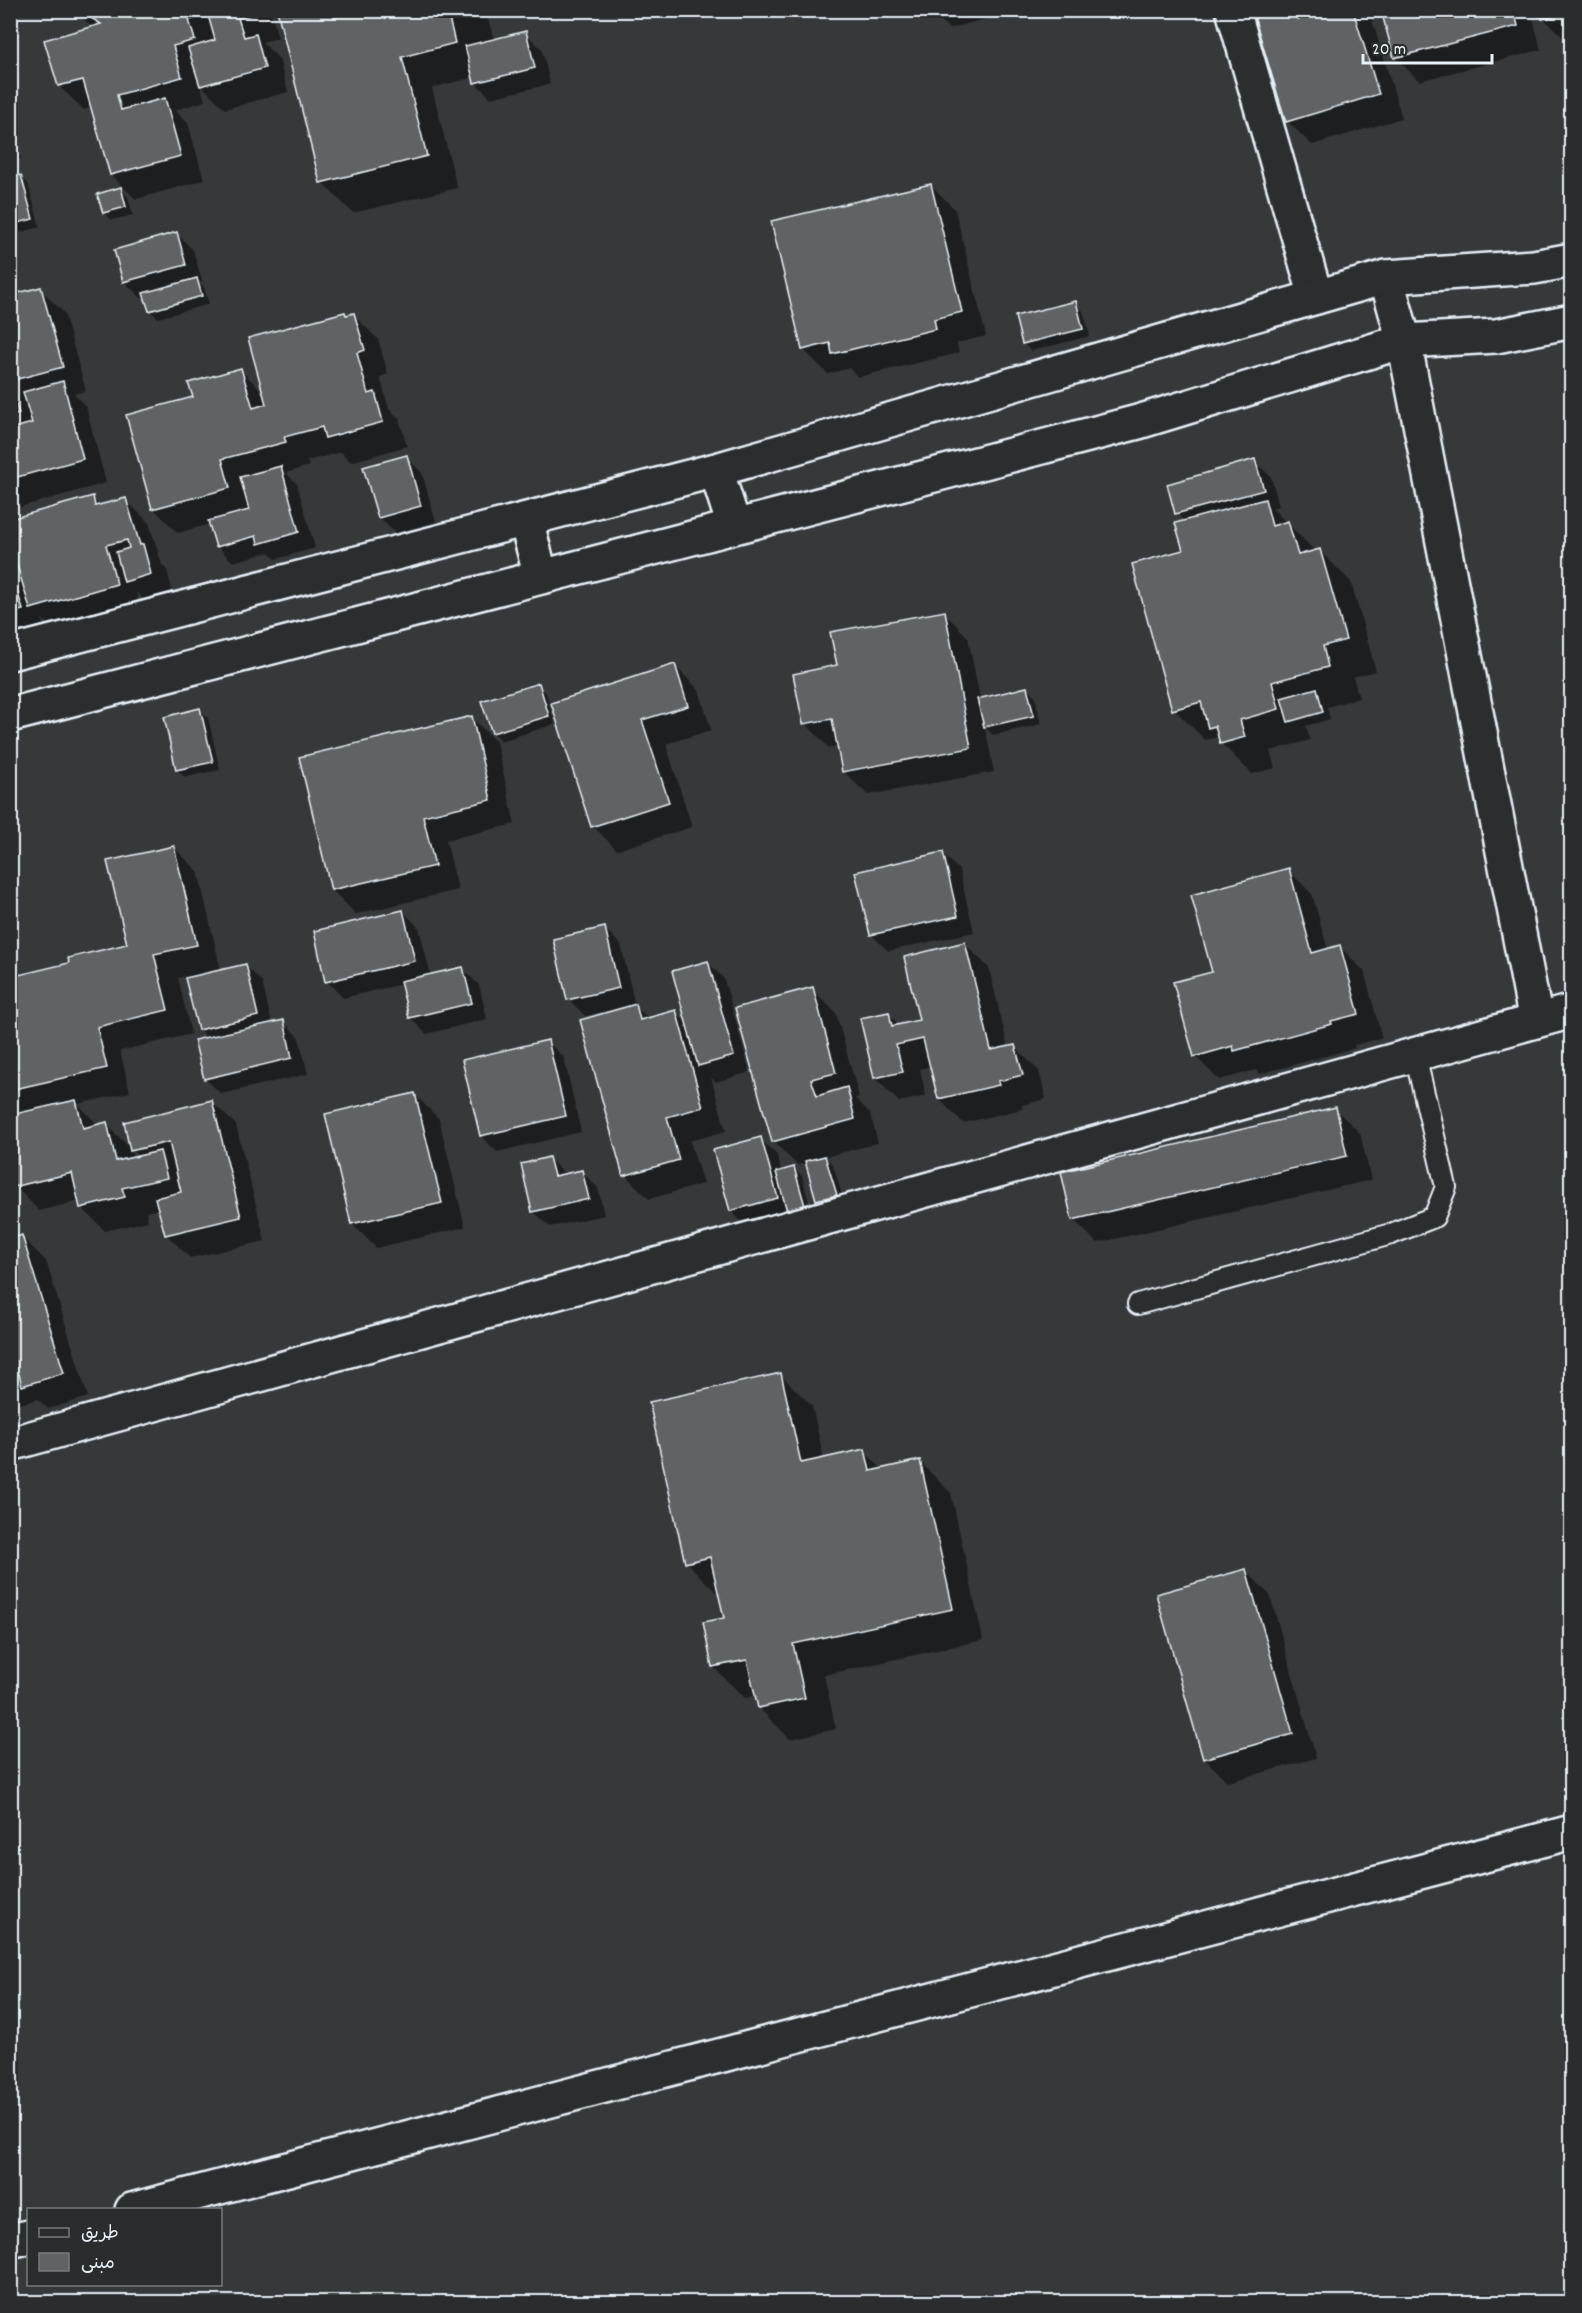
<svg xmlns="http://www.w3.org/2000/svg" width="1582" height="2313" viewBox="0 0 1582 2313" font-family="Dekko,'Playpen Sans Arabic',sans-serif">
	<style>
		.shadow { fill: #0007; fill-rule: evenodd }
		.building { fill: #5f6365; stroke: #e8f1f8; stroke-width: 1.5 }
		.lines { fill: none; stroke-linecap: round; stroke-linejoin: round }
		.lane-casing { stroke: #e8f1f8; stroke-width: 24 }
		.street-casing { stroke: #e8f1f8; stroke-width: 38 }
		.secondary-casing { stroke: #e8f1f8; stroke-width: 38 }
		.lane { stroke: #2a2d2e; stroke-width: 20 }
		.street { stroke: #2a2d2e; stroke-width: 33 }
		.secondary { stroke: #2a2d2e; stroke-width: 33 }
	</style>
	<rect width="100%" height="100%" fill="#35393a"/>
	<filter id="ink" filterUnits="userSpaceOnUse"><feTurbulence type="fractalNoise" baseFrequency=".0167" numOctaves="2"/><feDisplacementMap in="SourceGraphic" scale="12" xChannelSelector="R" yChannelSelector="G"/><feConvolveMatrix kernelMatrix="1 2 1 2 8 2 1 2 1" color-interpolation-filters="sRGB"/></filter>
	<g filter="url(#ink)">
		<path class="shadow" d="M 74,10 L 267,10 L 272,15 L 278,38 L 262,42 L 279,59 L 288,92 L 225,109 L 200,84 L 205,101 L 175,110 L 188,123 L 204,180 L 136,199 L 111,175 L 93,107 L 84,110 L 59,86 L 93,28 Z
			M 278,10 L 487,10 L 481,12 L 488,19 L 494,40 L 525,33 L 542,49 L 550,84 L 491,98 L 475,82 L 474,77 L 432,88 L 457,188 L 353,213 L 321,182 Z
			M 931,10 L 1017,10 L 949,29 Z
			M 1254,10 L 1311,10 L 1313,16 L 1319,14 L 1318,10 L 1369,10 L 1402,118 L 1312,145 L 1287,121 Z
			M 1383,10 L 1531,10 L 1541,50 L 1419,81 L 1395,57 Z
			M 1572,10 L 1572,41 L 1568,42 L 1543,18 Z
			M 10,121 L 21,159 L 10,162 Z
			M 20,176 L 28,184 L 40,227 L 11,235 L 10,179 Z
			M 931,185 L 955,210 L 986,336 L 957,343 L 959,353 L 858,377 L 849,368 L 828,374 L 803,349 Z
			M 120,189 L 128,197 L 133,215 L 112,220 L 104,213 Z
			M 177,234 L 193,250 L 202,281 L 199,282 L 204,287 L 209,304 L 158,318 L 150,311 L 146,297 L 141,298 L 125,282 L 116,251 Z
			M 40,289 L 64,313 L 86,391 L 74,394 L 86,407 L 106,483 L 20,507 L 10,498 L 10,297 Z
			M 1075,303 L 1083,311 L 1090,336 L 1031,351 L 1023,343 Z
			M 345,313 L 348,316 L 353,315 L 378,339 L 388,374 L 380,377 L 389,409 L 399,418 L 407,446 L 351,462 L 341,452 L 307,461 L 309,466 L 286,473 L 297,484 L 315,548 L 276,559 L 269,552 L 233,562 L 217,546 L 210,524 L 178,533 L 154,509 L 128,416 L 195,398 L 241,370 L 265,394 Z
			M 406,457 L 422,473 L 436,522 L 395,533 L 379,517 Z
			M 1254,461 L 1271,477 L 1279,506 L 1272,508 L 1316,552 L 1320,551 L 1351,582 L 1376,671 L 1353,677 L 1359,698 L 1327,707 L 1330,719 L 1306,726 L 1310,740 L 1270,751 L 1275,768 L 1252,774 L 1221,743 L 1218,737 L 1205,740 L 1174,709 L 1185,551 L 1185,522 L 1176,513 Z
			M 92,498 L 100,506 L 125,499 L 149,523 L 162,565 L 167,570 L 174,598 L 149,605 L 136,592 L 140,608 L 55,632 L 42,618 L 46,634 L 10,644 L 10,509 L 14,520 Z
			M 944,613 L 968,637 L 980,699 L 1027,688 L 1035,696 L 1041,724 L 993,735 L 985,727 L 994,772 L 868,795 L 843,771 L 839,746 L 829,748 L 805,723 L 838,667 Z
			M 675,666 L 699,690 L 711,730 L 666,744 L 692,827 L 617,850 L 593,826 L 553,704 Z
			M 538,685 L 546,693 L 555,724 L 501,741 L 493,733 Z
			M 200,710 L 208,718 L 220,770 L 185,777 L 177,770 Z
			M 472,718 L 496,742 L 515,824 L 446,840 L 458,890 L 356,914 L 332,890 Z
			M 173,847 L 198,871 L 221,971 L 245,965 L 262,982 L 272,1024 L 283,1021 L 299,1038 L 308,1074 L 221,1094 L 205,1078 L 208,1039 L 200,1030 L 187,976 L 178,978 L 191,1034 L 120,1051 L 130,1092 L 78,1104 L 99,1126 L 106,1124 L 131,1149 L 211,1101 L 236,1125 L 265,1241 L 190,1258 L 166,1234 L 160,1209 L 146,1212 L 148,1221 L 105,1231 L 81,1207 L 80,1201 L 39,1211 L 15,1186 L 14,1116 L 10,1112 L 10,978 L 71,964 L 129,945 ZM 131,1149 L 139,1157 L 133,1158 Z
			M 943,854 L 959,870 L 974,932 L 888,951 L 872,935 L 857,873 Z
			M 1288,870 L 1312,894 L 1328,950 L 1340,947 L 1364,971 L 1382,1038 L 1354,1045 L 1355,1048 L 1259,1074 L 1256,1070 L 1219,1080 L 1195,1056 Z
			M 403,911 L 419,928 L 431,976 L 462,969 L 479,985 L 487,1019 L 426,1034 L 410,1017 L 402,984 L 343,998 L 327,981 Z
			M 604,928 L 621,945 L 635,1006 L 649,1019 L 676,1012 L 688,1024 L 708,963 L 724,979 L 750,1072 L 716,1082 L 711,1077 L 726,1131 L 690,1141 L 703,1184 L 649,1199 L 625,1175 L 622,1007 L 585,1016 L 569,1000 L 555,940 Z
			M 965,944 L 989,968 L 1008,1048 L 1015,1047 L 1039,1071 L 1046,1099 L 1022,1105 L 1022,1109 L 963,1123 L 939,1099 L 931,1066 L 920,1069 L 926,1096 L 899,1102 L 875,1078 L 888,1013 L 900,1026 L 920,1021 Z
			M 812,989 L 836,1013 L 859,1097 L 855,1098 L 870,1113 L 878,1143 L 825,1157 L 833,1165 L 844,1202 L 825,1207 L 817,1199 L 807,1163 L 797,1165 L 773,1141 Z
			M 548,1042 L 564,1058 L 581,1132 L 497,1152 L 481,1136 Z
			M 415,1095 L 439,1119 L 465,1227 L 376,1248 L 352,1224 Z
			M 1335,1109 L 1360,1133 L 1371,1180 L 1097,1243 L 1073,1219 Z
			M 760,1139 L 777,1155 L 781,1172 L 794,1169 L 802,1176 L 812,1214 L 747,1227 L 731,1211 Z
			M 549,1159 L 566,1175 L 581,1171 L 598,1188 L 604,1215 L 550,1227 L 533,1211 Z
			M 22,1237 L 46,1261 L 88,1397 L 48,1409 L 38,1399 L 10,1407 L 10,1240 Z
			M 781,1375 L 812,1406 L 824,1460 L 864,1451 L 883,1470 L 920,1462 L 951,1493 L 983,1640 L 824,1675 L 836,1729 L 790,1739 L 759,1708 L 756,1695 L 745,1698 L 713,1667 L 725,1619 L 720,1593 L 718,1594 L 686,1562 Z
			M 1246,1571 L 1270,1595 L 1316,1758 L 1228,1782 L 1204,1758 Z"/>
		<path class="building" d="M 78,10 L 254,10 L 255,14 L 238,18 L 244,37 L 256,34 L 265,68 L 200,86 L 188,48 L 215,40 L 208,15 L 189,20 L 195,40 L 173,46 L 182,77 L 117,95 L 121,110 L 165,98 L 181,156 L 110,175 L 83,80 L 58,86 L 44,40 L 101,24 Z
			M 277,10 L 461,10 L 448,14 L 455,43 L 402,57 L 427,156 L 320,183 Z
			M 1252,10 L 1295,10 L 1298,19 L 1317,13 L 1316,10 L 1353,10 L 1379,94 L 1286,122 Z
			M 1381,10 L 1514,10 L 1518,26 L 1394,58 Z
			M 1540,10 L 1572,10 L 1572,12 L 1542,19 Z
			M 526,31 L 535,68 L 474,83 L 465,46 Z
			M 21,175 L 33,219 L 10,225 L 10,177 Z
			M 931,184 L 962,312 L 934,319 L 936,329 L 832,354 L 830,343 L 802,350 L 771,221 Z
			M 121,187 L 126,207 L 103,213 L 97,194 Z
			M 177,232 L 186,265 L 123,282 L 114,250 Z
			M 197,278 L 202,296 L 149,311 L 143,293 Z
			M 41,287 L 63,367 L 10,381 L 10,295 Z
			M 1076,301 L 1083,329 L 1022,344 L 1015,316 Z
			M 345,312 L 346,315 L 354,313 L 365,350 L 357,353 L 368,394 L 375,392 L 383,422 L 325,438 L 322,427 L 284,437 L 286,442 L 222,459 L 230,488 L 152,509 L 126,415 L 193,397 L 188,383 L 241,368 L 253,408 L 266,404 L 248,338 Z
			M 63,381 L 83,459 L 10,479 L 10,429 L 32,423 L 23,392 Z
			M 10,384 L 19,414 L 10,416 Z
			M 407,455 L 421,506 L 378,518 L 363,467 Z
			M 1255,459 L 1264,490 L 1175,514 L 1167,484 Z
			M 281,466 L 299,532 L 258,544 L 256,536 L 216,547 L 208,521 L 249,510 L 240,477 Z
			M 93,496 L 95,506 L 126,498 L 140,545 L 143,544 L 151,574 L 124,582 L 116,552 L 129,548 L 127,540 L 106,545 L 117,584 L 30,609 L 10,541 L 10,519 Z
			M 1265,499 L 1272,526 L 1288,521 L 1298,555 L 1320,549 L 1346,640 L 1323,646 L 1328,667 L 1272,682 L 1279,709 L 1240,720 L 1245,737 L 1220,744 L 1215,726 L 1208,728 L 1201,702 L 1172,710 L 1132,564 L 1183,550 L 1175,523 Z
			M 10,567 L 23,610 L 10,613 Z
			M 945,611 L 971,748 L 842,772 L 832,719 L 803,724 L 793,674 L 837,665 L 830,632 Z
			M 675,664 L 688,706 L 642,720 L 669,802 L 591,827 L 551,703 Z
			M 539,683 L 549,716 L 492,733 L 481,701 Z
			M 1027,687 L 1034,716 L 984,727 L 977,699 Z
			M 1317,688 L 1323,712 L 1288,722 L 1281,698 Z
			M 200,708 L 213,762 L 176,770 L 164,717 Z
			M 472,716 L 491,800 L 423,816 L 435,866 L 331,890 L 299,757 Z
			M 174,846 L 197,945 L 154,954 L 168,1010 L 97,1027 L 107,1068 L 10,1090 L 10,977 L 69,963 L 68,958 L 127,944 L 107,861 Z
			M 943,852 L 958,916 L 870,935 L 855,872 Z
			M 1289,868 L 1312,953 L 1340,945 L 1359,1014 L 1331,1021 L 1332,1024 L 1234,1051 L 1233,1046 L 1194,1057 L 1173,982 L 1212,972 L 1191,895 Z
			M 403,910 L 415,961 L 325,982 L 314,931 Z
			M 605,927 L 619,988 L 567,1000 L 553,939 Z
			M 965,942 L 991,1050 L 1015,1045 L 1023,1075 L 998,1081 L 999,1085 L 938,1099 L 923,1039 L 896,1045 L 903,1072 L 874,1078 L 860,1018 L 889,1012 L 892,1026 L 919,1020 L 904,957 Z
			M 708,961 L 734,1056 L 698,1066 L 672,971 Z
			M 246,964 L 258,1016 L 198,1030 L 185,978 Z
			M 463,967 L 472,1003 L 409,1018 L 400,981 Z
			M 813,987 L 836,1073 L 811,1079 L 817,1096 L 847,1087 L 855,1119 L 772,1142 L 735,1008 Z
			M 636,1004 L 640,1020 L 676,1010 L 703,1107 L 667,1117 L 679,1160 L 623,1176 L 580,1020 Z
			M 284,1020 L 292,1058 L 204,1079 L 194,1040 Z
			M 548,1040 L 566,1116 L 480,1136 L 462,1060 Z
			M 415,1093 L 442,1203 L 351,1224 L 325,1114 Z
			M 76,1100 L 83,1128 L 107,1122 L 116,1161 L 160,1151 L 167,1178 L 122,1188 L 125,1197 L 80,1208 L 72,1173 L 13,1187 L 10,1175 L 10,1115 Z
			M 212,1100 L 241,1217 L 165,1235 L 155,1198 L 181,1192 L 169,1142 L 130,1151 L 124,1122 Z
			M 1336,1107 L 1347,1156 L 1072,1220 L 1061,1172 Z
			M 761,1137 L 778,1198 L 730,1211 L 713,1150 Z
			M 825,1156 L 837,1195 L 816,1200 L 805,1161 Z
			M 549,1157 L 554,1176 L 582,1170 L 589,1199 L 532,1212 L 521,1164 Z
			M 794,1167 L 805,1206 L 787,1211 L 776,1172 Z
			M 22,1235 L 64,1373 L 22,1386 L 19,1374 L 10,1376 L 10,1239 Z
			M 781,1373 L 801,1463 L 865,1449 L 870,1471 L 920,1460 L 953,1609 L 793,1644 L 805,1698 L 758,1708 L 747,1660 L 712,1667 L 703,1622 L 724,1618 L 710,1557 L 685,1563 L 649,1402 Z
			M 1246,1569 L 1293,1734 L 1203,1759 L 1156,1594 Z"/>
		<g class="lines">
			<g class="lane-casing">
				<path id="lane" d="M 1138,1304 L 1391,1234 L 1434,1217 L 1446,1187 L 1415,1055"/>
			</g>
			<g class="street-casing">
				<path id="street" d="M 1233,10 L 1316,297
					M 1386,277 L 1404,341 L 1536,1021
					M 10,1444 L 1572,1011
					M 132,2210 L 1572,1832
					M 10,2241 L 28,2237"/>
			</g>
			<g class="secondary-casing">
				<path id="secondary" d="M 716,470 L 734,526
					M 526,520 L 541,577
					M 10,653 L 716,470 L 1386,277 L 1534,267 L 1572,260
					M 10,715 L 1138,422 L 1404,341 L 1496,336 L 1572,321"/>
			</g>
			<use href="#lane" class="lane"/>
			<use href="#street" class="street"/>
			<use href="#secondary" class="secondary"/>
		</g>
	</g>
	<rect width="1582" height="2313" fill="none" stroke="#2a2d2e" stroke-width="36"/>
	<rect x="18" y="18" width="1546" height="2277" fill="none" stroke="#e8f1f8" stroke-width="2" filter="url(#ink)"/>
	<rect x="27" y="2208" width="195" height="78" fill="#2a2d2e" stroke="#767b7f" stroke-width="1.5"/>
	<rect x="39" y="2228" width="30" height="9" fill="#2a2d2e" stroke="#767b7f" stroke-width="1.5"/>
	<text x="81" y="2238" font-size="18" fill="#e8f1f8">طريق</text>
	<rect x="39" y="2253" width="30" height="18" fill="#5f6365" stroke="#767b7f" stroke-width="1.5"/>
	<text x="81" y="2268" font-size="18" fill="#e8f1f8">مبنى</text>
	<path d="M1363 54v9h129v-9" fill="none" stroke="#e8f1f8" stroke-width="3"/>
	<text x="1372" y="54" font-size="18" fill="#e8f1f8" stroke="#2a2d2e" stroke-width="4.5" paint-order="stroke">20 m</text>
</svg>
